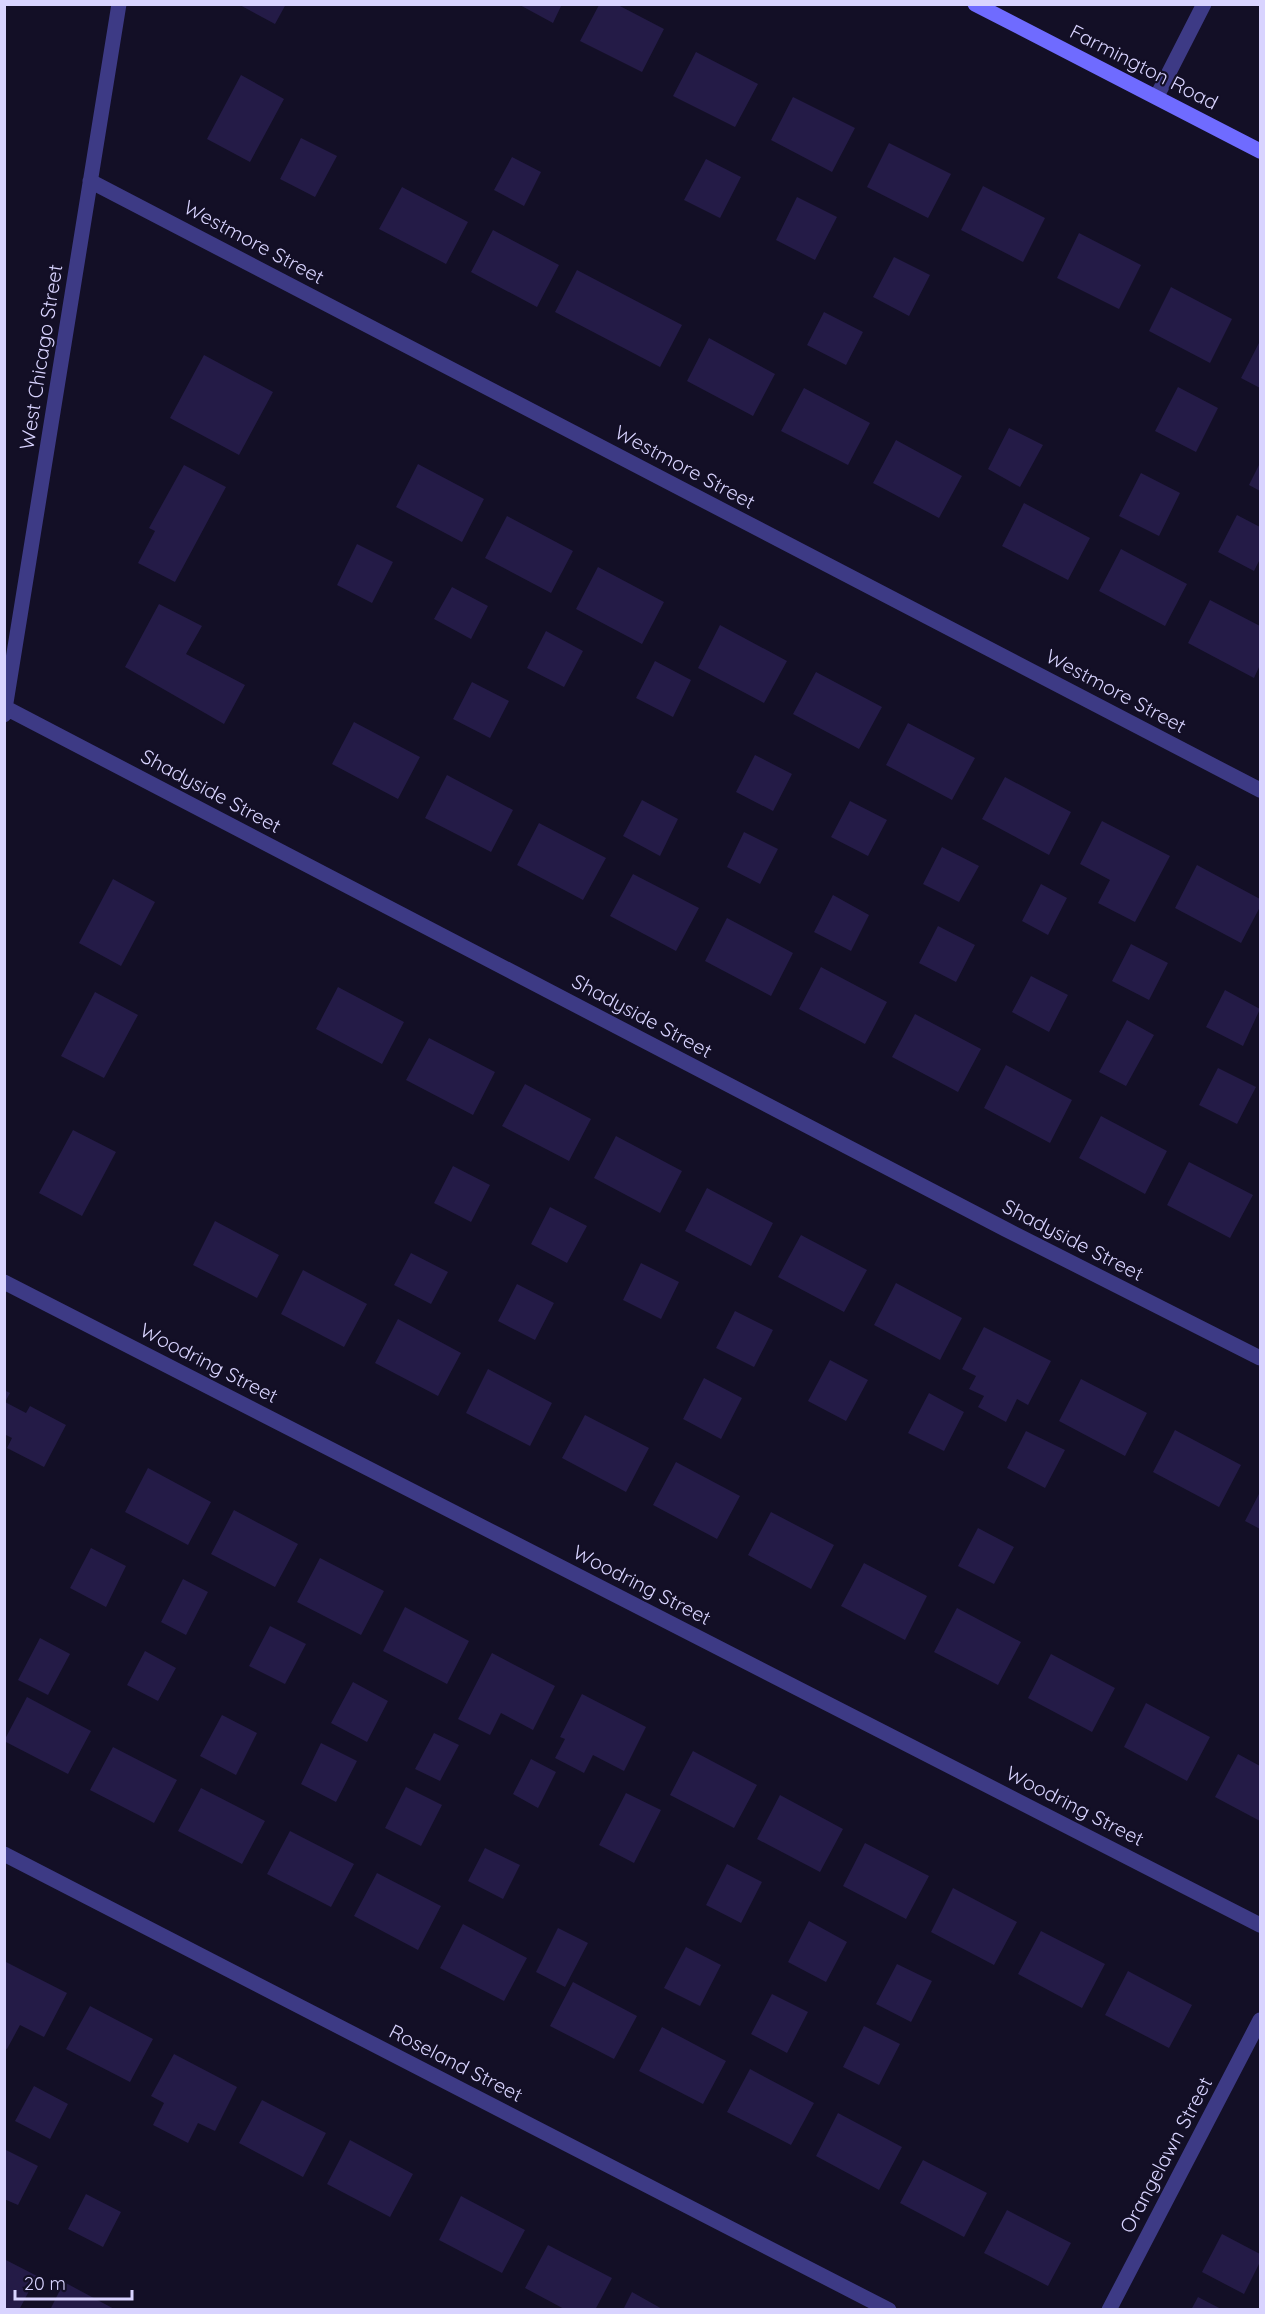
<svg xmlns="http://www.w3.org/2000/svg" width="1265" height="2314" viewBox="0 0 1265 2314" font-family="Quicksand,sans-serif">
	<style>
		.building { fill: #241b47 }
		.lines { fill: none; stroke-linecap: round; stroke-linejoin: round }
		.street { stroke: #3d3a85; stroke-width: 15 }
		.secondary { stroke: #6f6bff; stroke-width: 15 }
		.labels { text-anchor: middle; stroke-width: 4.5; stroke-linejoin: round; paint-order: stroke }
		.street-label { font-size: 20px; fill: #d9d4ff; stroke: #130f26 }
	</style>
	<rect width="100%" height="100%" fill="#130f26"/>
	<path class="building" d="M 238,4 L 286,4 L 275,24 Z
		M 518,4 L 562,4 L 553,23 Z
		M 599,5 L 618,5 L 664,29 L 642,72 L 580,41 Z
		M 696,52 L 758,84 L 735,127 L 673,96 Z
		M 241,75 L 284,99 L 250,162 L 207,139 Z
		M 793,97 L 855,128 L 832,172 L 771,140 Z
		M 301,138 L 337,156 L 315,197 L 280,179 Z
		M 889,143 L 951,174 L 928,218 L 867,187 Z
		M 512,157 L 541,172 L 524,206 L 494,190 Z
		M 706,159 L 741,177 L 720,218 L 684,200 Z
		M 983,186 L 1045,218 L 1023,262 L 961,230 Z
		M 402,187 L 468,222 L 446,264 L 379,229 Z
		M 797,197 L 837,217 L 815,260 L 776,240 Z
		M 493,230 L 559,265 L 537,307 L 471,272 Z
		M 1079,233 L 1141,265 L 1119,309 L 1057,278 Z
		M 894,257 L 930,275 L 909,316 L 873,297 Z
		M 577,270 L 682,325 L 660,367 L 555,312 Z
		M 1171,287 L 1232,319 L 1210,363 L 1149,331 Z
		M 824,312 L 863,332 L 846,365 L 807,345 Z
		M 709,338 L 775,374 L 753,416 L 687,381 Z
		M 1260,341 L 1260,388 L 1241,378 Z
		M 204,355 L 273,392 L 239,455 L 170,418 Z
		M 1178,387 L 1218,408 L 1196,452 L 1155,431 Z
		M 804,388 L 870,423 L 848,465 L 781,431 Z
		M 1009,428 L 1043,445 L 1020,487 L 988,469 Z
		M 896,440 L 962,476 L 939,518 L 873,483 Z
		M 1260,463 L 1260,491 L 1249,485 Z
		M 418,464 L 484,499 L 462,542 L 396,507 Z
		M 184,465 L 226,487 L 175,582 L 138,563 L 155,531 L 149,528 Z
		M 1141,473 L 1180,493 L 1159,536 L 1119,516 Z
		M 1024,503 L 1090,538 L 1068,580 L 1002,546 Z
		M 1237,515 L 1260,527 L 1260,559 L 1254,571 L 1218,552 Z
		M 507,516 L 573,551 L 551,593 L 485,558 Z
		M 357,544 L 393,562 L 372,603 L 337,585 Z
		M 1121,549 L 1187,584 L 1165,626 L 1099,591 Z
		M 598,567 L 664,602 L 642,644 L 576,609 Z
		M 452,587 L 488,606 L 471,639 L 434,619 Z
		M 1210,600 L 1260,626 L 1260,665 L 1254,678 L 1188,643 Z
		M 159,604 L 202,626 L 186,654 L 245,685 L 224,724 L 125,667 Z
		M 720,625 L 787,661 L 764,703 L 698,668 Z
		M 546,631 L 583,651 L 564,687 L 527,668 Z
		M 655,661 L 691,680 L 673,717 L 636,698 Z
		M 816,672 L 882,707 L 859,749 L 793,714 Z
		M 472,682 L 509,701 L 490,738 L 453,719 Z
		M 354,722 L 420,757 L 398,799 L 332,764 Z
		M 908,723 L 975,758 L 952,800 L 886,765 Z
		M 755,755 L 792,774 L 773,811 L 736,792 Z
		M 447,775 L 513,810 L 491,852 L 425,818 Z
		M 1005,777 L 1071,812 L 1049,855 L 982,819 Z
		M 642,800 L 678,819 L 660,856 L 623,836 Z
		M 850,801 L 887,820 L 868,856 L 831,837 Z
		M 1102,821 L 1170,856 L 1135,922 L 1098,903 L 1110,880 L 1080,864 Z
		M 539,823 L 606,858 L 583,900 L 517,865 Z
		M 744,832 L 778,849 L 760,884 L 727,867 Z
		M 942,847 L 979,866 L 959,902 L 923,884 Z
		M 1197,865 L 1260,899 L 1260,907 L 1241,943 L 1175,908 Z
		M 633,874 L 699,908 L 676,951 L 610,916 Z
		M 113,879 L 155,902 L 121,966 L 79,943 Z
		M 1041,884 L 1067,898 L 1048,935 L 1022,921 Z
		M 833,895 L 869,915 L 851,951 L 814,932 Z
		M 727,918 L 793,953 L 771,996 L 705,961 Z
		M 938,926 L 975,945 L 956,982 L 919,963 Z
		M 1131,944 L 1168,963 L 1149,1000 L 1112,981 Z
		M 821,967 L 887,1002 L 865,1044 L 799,1009 Z
		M 1031,976 L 1068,995 L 1049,1032 L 1012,1012 Z
		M 338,987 L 404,1022 L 382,1064 L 316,1029 Z
		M 1225,990 L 1260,1009 L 1243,1046 L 1206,1027 Z
		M 95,992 L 138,1015 L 104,1078 L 61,1056 Z
		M 915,1014 L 981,1049 L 958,1092 L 892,1057 Z
		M 1127,1020 L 1154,1035 L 1126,1086 L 1099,1072 Z
		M 429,1038 L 495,1072 L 473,1115 L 406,1080 Z
		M 1006,1065 L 1072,1100 L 1050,1143 L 984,1108 Z
		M 1218,1068 L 1256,1087 L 1237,1124 L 1199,1105 Z
		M 525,1084 L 591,1119 L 569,1161 L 502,1126 Z
		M 1101,1116 L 1167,1151 L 1145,1194 L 1079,1158 Z
		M 73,1130 L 116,1152 L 82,1216 L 39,1193 Z
		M 616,1136 L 682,1171 L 660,1213 L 594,1178 Z
		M 1189,1162 L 1253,1195 L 1230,1238 L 1167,1205 Z
		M 453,1166 L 490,1185 L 471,1222 L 434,1203 Z
		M 707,1188 L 773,1223 L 751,1266 L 685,1231 Z
		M 550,1207 L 587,1226 L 567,1263 L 531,1244 Z
		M 215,1221 L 279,1255 L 257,1298 L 193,1265 Z
		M 801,1235 L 867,1270 L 844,1312 L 778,1277 Z
		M 411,1253 L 448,1272 L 431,1304 L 394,1285 Z
		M 641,1263 L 679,1282 L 661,1319 L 623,1300 Z
		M 303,1270 L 367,1304 L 344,1347 L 281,1314 Z
		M 896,1283 L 962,1318 L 940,1360 L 874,1325 Z
		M 517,1284 L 554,1303 L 535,1340 L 498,1321 Z
		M 735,1311 L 773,1330 L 754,1367 L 716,1348 Z
		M 398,1319 L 461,1353 L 438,1396 L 375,1363 Z
		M 984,1327 L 1051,1361 L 1028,1405 L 1017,1399 L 1006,1422 L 978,1407 L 984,1396 L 969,1389 L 976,1376 L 962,1369 Z
		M 830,1360 L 868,1380 L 846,1421 L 808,1401 Z
		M 488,1369 L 552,1403 L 530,1446 L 466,1413 Z
		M 704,1378 L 742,1398 L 721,1439 L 683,1419 Z
		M 1081,1379 L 1147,1413 L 1125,1456 L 1059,1421 Z
		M 4,1390 L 10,1393 L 5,1402 L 26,1413 L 30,1406 L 66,1425 L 44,1467 L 7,1448 L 12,1438 L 4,1434 Z
		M 929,1393 L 964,1412 L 944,1451 L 908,1433 Z
		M 585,1415 L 649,1448 L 626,1492 L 562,1458 Z
		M 1175,1430 L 1241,1465 L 1219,1507 L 1153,1472 Z
		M 1026,1431 L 1065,1450 L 1045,1488 L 1007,1468 Z
		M 676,1462 L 740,1496 L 717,1539 L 653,1505 Z
		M 148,1468 L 211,1502 L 188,1545 L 125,1512 Z
		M 1260,1492 L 1260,1529 L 1245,1521 Z
		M 234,1510 L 298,1544 L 275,1587 L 211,1554 Z
		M 771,1512 L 834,1545 L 811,1589 L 748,1555 Z
		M 978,1528 L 1014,1547 L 994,1584 L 958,1566 Z
		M 91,1548 L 126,1566 L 106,1607 L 70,1588 Z
		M 320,1558 L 384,1591 L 361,1635 L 297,1602 Z
		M 864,1563 L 927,1596 L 905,1640 L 841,1606 Z
		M 183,1579 L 208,1592 L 186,1635 L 161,1622 Z
		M 405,1607 L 469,1641 L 447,1684 L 383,1651 Z
		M 957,1608 L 1021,1642 L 998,1685 L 934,1652 Z
		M 270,1626 L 306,1644 L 285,1684 L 249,1666 Z
		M 40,1638 L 70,1654 L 48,1695 L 18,1680 Z
		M 145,1651 L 176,1668 L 158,1701 L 127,1685 Z
		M 492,1653 L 555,1686 L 533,1730 L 501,1713 L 490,1735 L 458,1719 Z
		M 1051,1654 L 1115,1688 L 1092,1732 L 1028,1698 Z
		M 353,1682 L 388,1701 L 367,1742 L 331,1723 Z
		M 582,1694 L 646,1727 L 624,1771 L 593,1755 L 584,1773 L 555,1758 L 565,1739 L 560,1737 Z
		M 27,1697 L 91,1731 L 68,1774 L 4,1741 Z
		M 1146,1703 L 1210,1737 L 1187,1781 L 1124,1747 Z
		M 222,1715 L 257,1733 L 236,1775 L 200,1756 Z
		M 434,1733 L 459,1745 L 440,1781 L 415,1769 Z
		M 321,1743 L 357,1761 L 336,1802 L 301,1784 Z
		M 113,1747 L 177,1780 L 154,1823 L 90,1790 Z
		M 693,1751 L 757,1785 L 734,1828 L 670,1795 Z
		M 1238,1754 L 1260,1766 L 1260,1821 L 1215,1797 Z
		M 531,1759 L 556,1772 L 538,1808 L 513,1794 Z
		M 406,1787 L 442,1805 L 421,1846 L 385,1828 Z
		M 201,1788 L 265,1821 L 242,1864 L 178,1831 Z
		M 626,1793 L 661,1810 L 634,1863 L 599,1845 Z
		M 780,1795 L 843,1829 L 820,1872 L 757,1839 Z
		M 290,1831 L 354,1864 L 331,1907 L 267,1874 Z
		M 865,1843 L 929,1876 L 906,1919 L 843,1886 Z
		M 485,1848 L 520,1865 L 503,1899 L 468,1881 Z
		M 727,1864 L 762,1882 L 741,1923 L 706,1905 Z
		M 377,1873 L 441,1906 L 418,1950 L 354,1916 Z
		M 953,1888 L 1017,1922 L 994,1965 L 931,1932 Z
		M 809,1921 L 847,1942 L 826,1982 L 788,1962 Z
		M 463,1924 L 527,1958 L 504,2001 L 440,1968 Z
		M 558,1928 L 588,1943 L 565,1987 L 536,1972 Z
		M 1041,1931 L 1105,1964 L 1082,2008 L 1018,1974 Z
		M 686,1947 L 721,1965 L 700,2006 L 664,1988 Z
		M 4,1961 L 67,1993 L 44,2037 L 20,2025 L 7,2049 L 4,2048 Z
		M 897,1964 L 932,1981 L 911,2022 L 876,2004 Z
		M 1128,1971 L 1192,2005 L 1169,2048 L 1105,2015 Z
		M 573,1982 L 637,2016 L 614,2059 L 550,2026 Z
		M 772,1994 L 808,2012 L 787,2053 L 751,2034 Z
		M 90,2006 L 153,2039 L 130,2082 L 66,2049 Z
		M 864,2026 L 900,2044 L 879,2085 L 843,2067 Z
		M 662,2027 L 726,2061 L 703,2104 L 639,2071 Z
		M 174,2054 L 237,2087 L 215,2131 L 198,2123 L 188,2143 L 153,2125 L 164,2103 L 151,2096 Z
		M 750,2069 L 814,2103 L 791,2145 L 727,2112 Z
		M 34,2086 L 68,2104 L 50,2139 L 15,2121 Z
		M 262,2100 L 326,2133 L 303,2177 L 239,2143 Z
		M 838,2113 L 902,2147 L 879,2190 L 816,2156 Z
		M 350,2140 L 413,2174 L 390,2217 L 327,2184 Z
		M 4,2149 L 38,2166 L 18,2205 L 4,2199 Z
		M 923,2160 L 987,2193 L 964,2237 L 900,2203 Z
		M 86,2194 L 121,2212 L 103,2247 L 68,2229 Z
		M 461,2196 L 525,2230 L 502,2273 L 439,2240 Z
		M 1007,2210 L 1071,2243 L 1048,2286 L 984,2253 Z
		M 1222,2234 L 1260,2254 L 1260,2262 L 1244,2294 L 1202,2272 Z
		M 548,2245 L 612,2278 L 595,2310 L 566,2310 L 525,2288 Z
		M 4,2259 L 37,2276 L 19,2310 L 4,2310 Z
		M 64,2282 L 116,2310 L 50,2310 Z
		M 632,2292 L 664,2310 L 623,2310 Z
		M 1198,2297 L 1223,2310 L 1191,2310 Z"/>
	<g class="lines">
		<path class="street" d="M 1157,96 L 1204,4
			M 90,181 L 1260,790
			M 6,708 L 1005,1229 L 1260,1358
			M 4,715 L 119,4
			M 4,1282 L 1260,1925
			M 4,1854 L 889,2310
			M 1109,2310 L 1260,2020"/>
		<path class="secondary" d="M 975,4 L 1260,151"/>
	</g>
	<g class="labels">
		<g class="street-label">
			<text transform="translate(1144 67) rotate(27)" y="7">Farmington Road</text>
			<text transform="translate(254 242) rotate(28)" y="7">Westmore Street</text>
			<text transform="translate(41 357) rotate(-81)" y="7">West Chicago Street</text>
			<text transform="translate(685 467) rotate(28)" y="7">Westmore Street</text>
			<text transform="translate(1116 691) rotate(28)" y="7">Westmore Street</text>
			<text transform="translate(211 791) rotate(28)" y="7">Shadyside Street</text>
			<text transform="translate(642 1016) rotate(28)" y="7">Shadyside Street</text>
			<text transform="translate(1073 1240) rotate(27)" y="7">Shadyside Street</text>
			<text transform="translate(209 1363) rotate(27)" y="7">Woodring Street</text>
			<text transform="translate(642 1585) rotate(27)" y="7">Woodring Street</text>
			<text transform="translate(1075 1806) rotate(27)" y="7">Woodring Street</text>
			<text transform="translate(456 2063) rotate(27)" y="7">Roseland Street</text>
			<text transform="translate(1166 2155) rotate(-62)" y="7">Orangelawn Street</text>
		</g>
	</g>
	<rect width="1265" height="2314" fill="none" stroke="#d9d4ff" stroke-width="12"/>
	<path d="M15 2290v9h117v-9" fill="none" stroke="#d9d4ff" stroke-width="3"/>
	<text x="24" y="2290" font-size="18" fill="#d9d4ff" stroke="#130f26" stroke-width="4.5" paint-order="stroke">20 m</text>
</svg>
